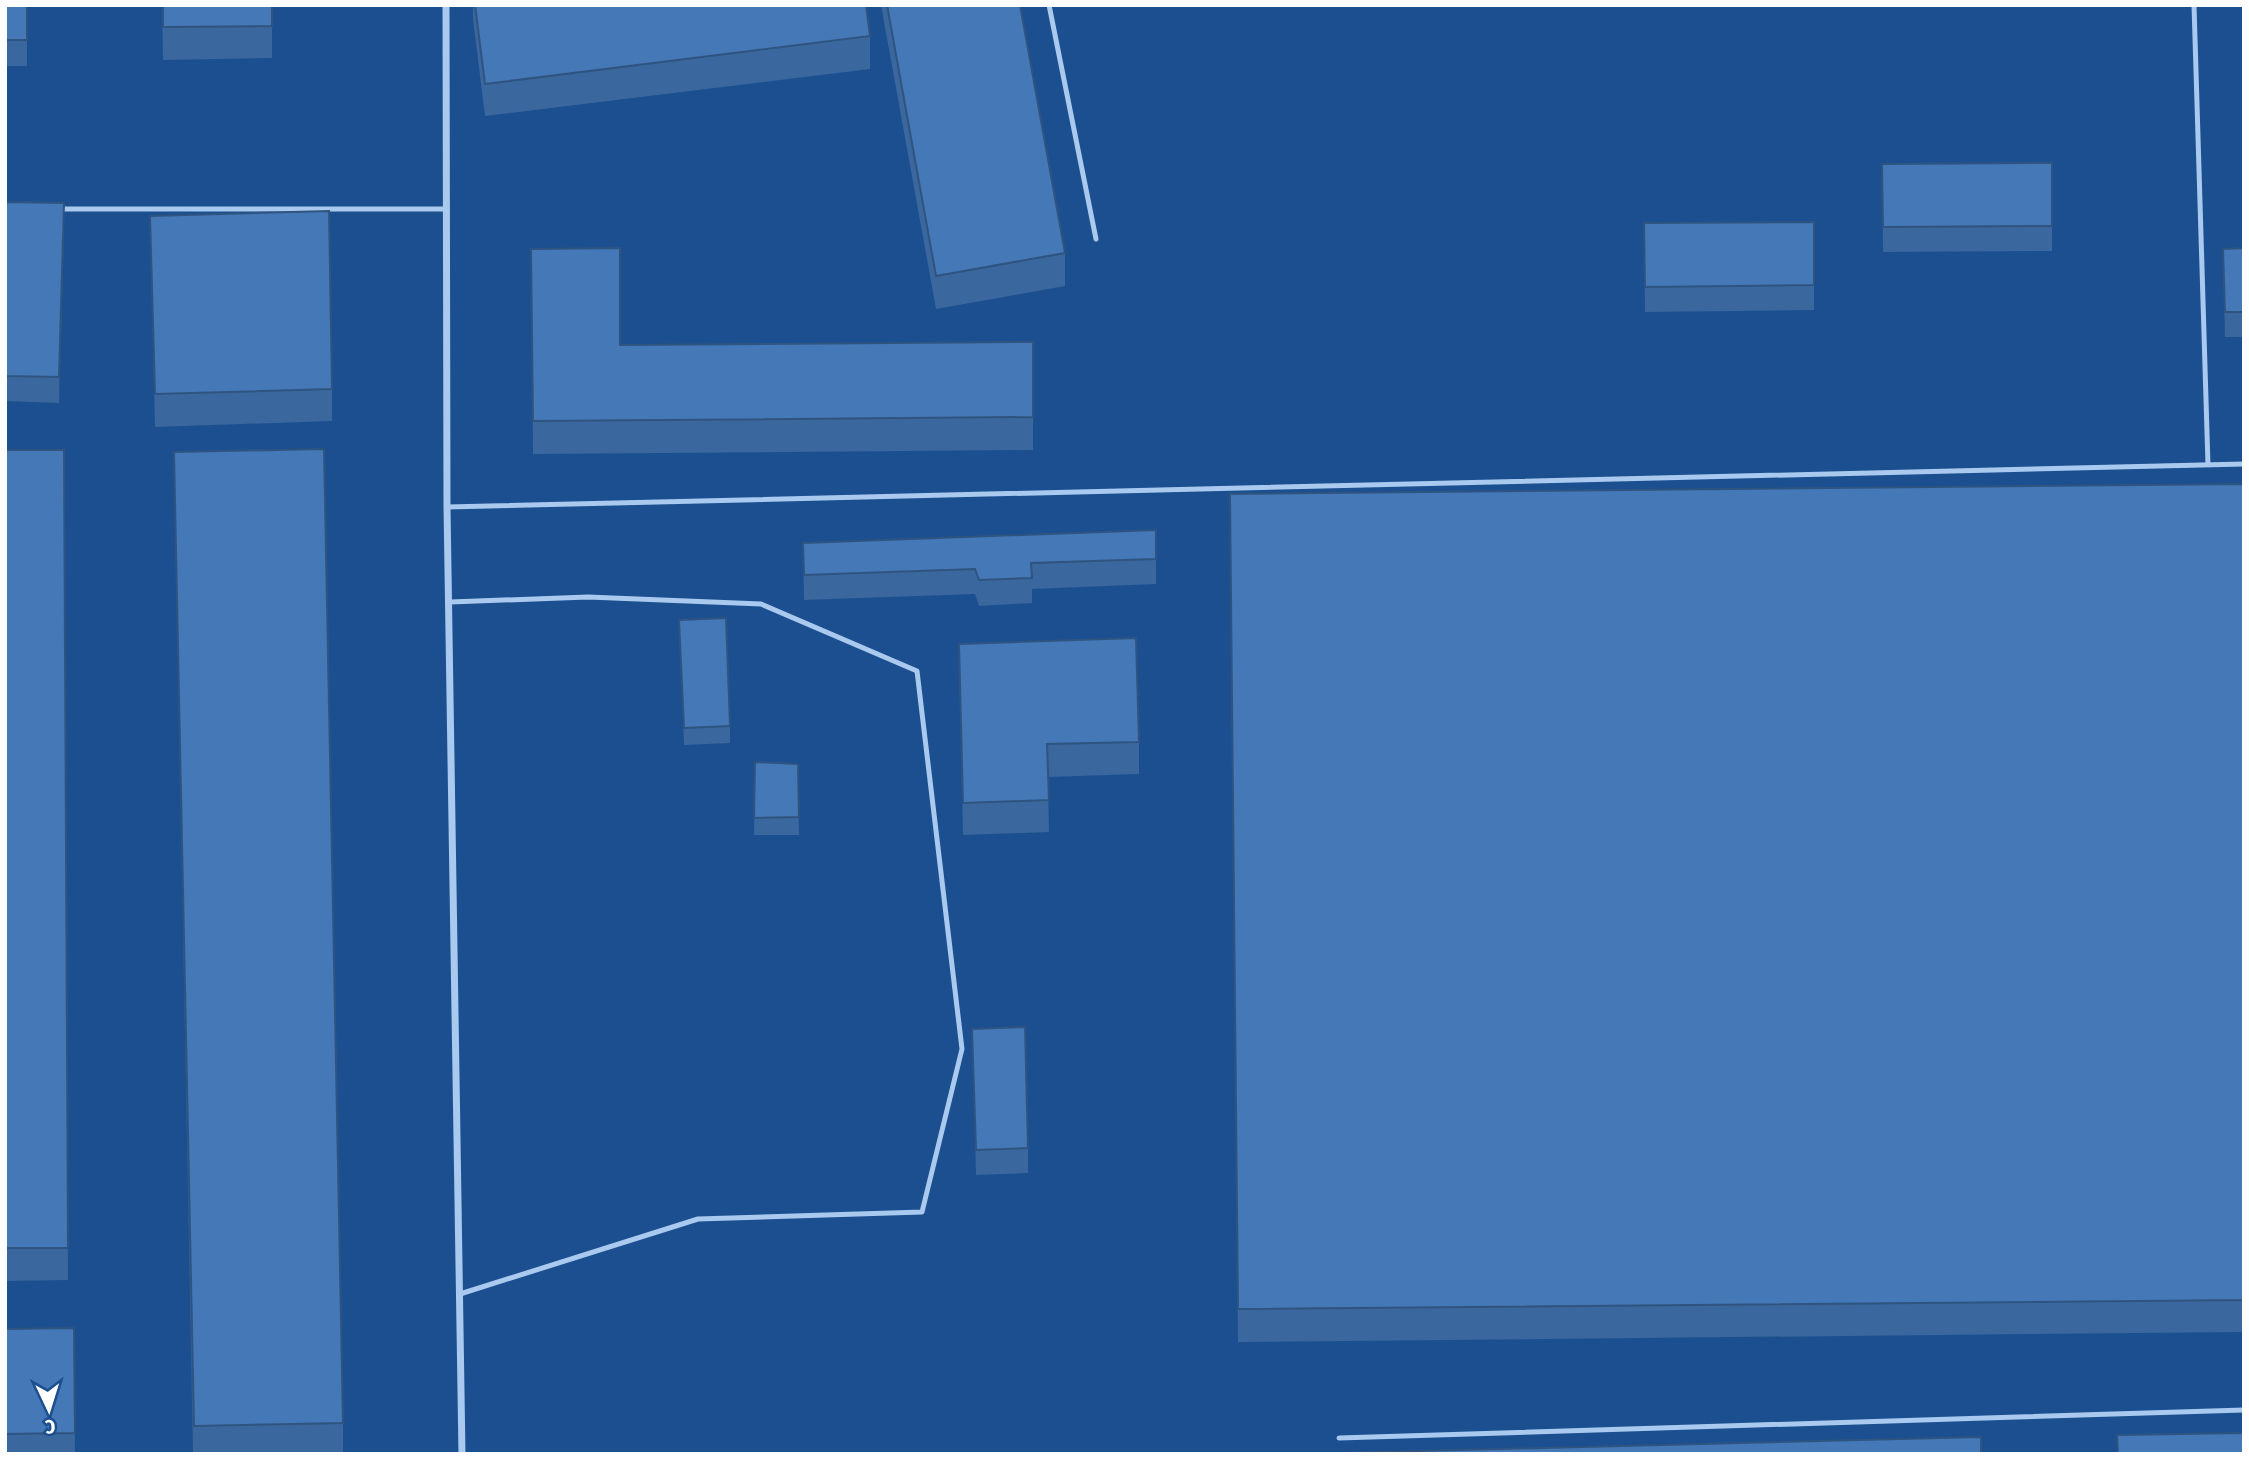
<svg xmlns="http://www.w3.org/2000/svg" width="2249" height="1459" viewBox="0 0 2249 1459" font-family="'Fira Sans Condensed',sans-serif">
	<style>
		.lines { fill: none; stroke-linecap: round; stroke-linejoin: round }
		.lane { stroke: #a9c9ee; stroke-width: 5 }
		.street { stroke: #a9c9ee; stroke-width: 7 }
		.wall { fill: #3a679d }
		.shaded-wall { fill: #305480 }
		.building { fill: #4478b7; stroke: #305480; stroke-width: 2 }
	</style>
	<rect width="100%" height="100%" fill="#1b4f8f"/>
	<g class="lines">
		<path class="lane" d="M 1049,5 L 1096,239
			M 2194,5 L 2208,465
			M 57,209 L 445,209
			M 447,507 L 2244,464
			M 450,602 L 588,597 L 761,604 L 917,671 L 962,1049 L 922,1212 L 698,1219 L 460,1294
			M 1339,1438 L 2244,1410"/>
		<path class="street" d="M 446,5 L 447,507 L 462,1454"/>
	</g>
	<path class="wall" d="M 5,5 L 27,5 L 27,66 L 5,66 Z
		M 162,5 L 272,5 L 272,58 L 163,60 Z
		M 473,5 L 866,5 L 870,36 L 870,69 L 485,116 L 473,19 Z
		M 881,5 L 1020,5 L 1065,253 L 1065,286 L 936,309 Z
		M 2052,163 L 2052,251 L 1883,252 L 1882,164 Z
		M 5,202 L 64,229 L 59,403 L 5,401 Z
		M 150,216 L 332,389 L 332,421 L 155,427 Z
		M 1814,222 L 1814,310 L 1645,312 L 1644,223 Z
		M 2244,248 L 2244,337 L 2225,337 L 2223,249 Z
		M 531,249 L 620,345 L 1033,342 L 1033,450 L 533,454 Z
		M 5,450 L 64,450 L 68,1280 L 5,1281 Z
		M 174,452 L 343,1423 L 343,1454 L 193,1454 Z
		M 2244,484 L 2244,1332 L 1238,1342 L 1230,494 Z
		M 1156,530 L 1156,584 L 1032,589 L 1032,603 L 979,606 L 975,594 L 804,600 L 803,543 Z
		M 679,620 L 730,726 L 730,743 L 684,745 Z
		M 959,644 L 1139,742 L 1139,774 L 1048,777 L 1049,832 L 963,835 Z
		M 755,762 L 798,764 L 799,835 L 754,835 Z
		M 972,1029 L 1028,1148 L 1028,1173 L 976,1175 Z
		M 74,1328 L 75,1454 L 5,1454 L 5,1329 Z"/>
	<path class="shaded-wall" d="M 64,203 L 64,229 L 59,403 L 59,377 Z"/>
	<path class="building" d="M 5,5 L 27,5 L 27,40 L 5,40 Z
		M 163,5 L 272,5 L 272,26 L 163,27 Z
		M 475,5 L 866,5 L 870,36 L 485,84 Z
		M 887,5 L 1020,5 L 1065,253 L 936,276 Z
		M 2052,163 L 2052,226 L 1883,227 L 1882,164 Z
		M 5,202 L 64,203 L 59,377 L 5,376 Z
		M 329,211 L 332,389 L 155,394 L 150,216 Z
		M 1814,222 L 1814,285 L 1645,287 L 1644,223 Z
		M 620,248 L 620,345 L 1033,342 L 1033,417 L 533,421 L 531,249 Z
		M 2244,248 L 2244,312 L 2225,312 L 2223,249 Z
		M 324,449 L 343,1423 L 194,1426 L 174,452 Z
		M 5,450 L 64,450 L 68,1248 L 5,1248 Z
		M 2244,484 L 2244,1300 L 1238,1309 L 1230,494 Z
		M 1156,530 L 1156,559 L 1031,563 L 1032,578 L 979,580 L 975,569 L 804,575 L 803,543 Z
		M 726,618 L 730,726 L 684,728 L 679,620 Z
		M 1136,638 L 1139,742 L 1047,744 L 1049,800 L 963,803 L 959,644 Z
		M 755,762 L 798,764 L 799,817 L 754,818 Z
		M 1025,1027 L 1028,1148 L 976,1150 L 972,1029 Z
		M 74,1328 L 75,1433 L 5,1434 L 5,1329 Z
		M 2244,1433 L 2244,1454 L 2118,1454 L 2117,1435 Z
		M 1981,1437 L 1981,1454 L 1340,1454 L 1340,1453 Z"/>
	<rect width="2249" height="1459" fill="none" stroke="#ffffff" stroke-width="14"/>
	<g transform="translate(49 1410) rotate(176)" stroke="#1b4f8f" stroke-width="5" paint-order="stroke">
	<path d="M0-5L12 26L0 18L-12 26Z" fill="#ffffff"/>
	<text y="-10" font-size="19" font-weight="bold" text-anchor="middle" fill="#ffffff">С</text>
	</g>
</svg>
